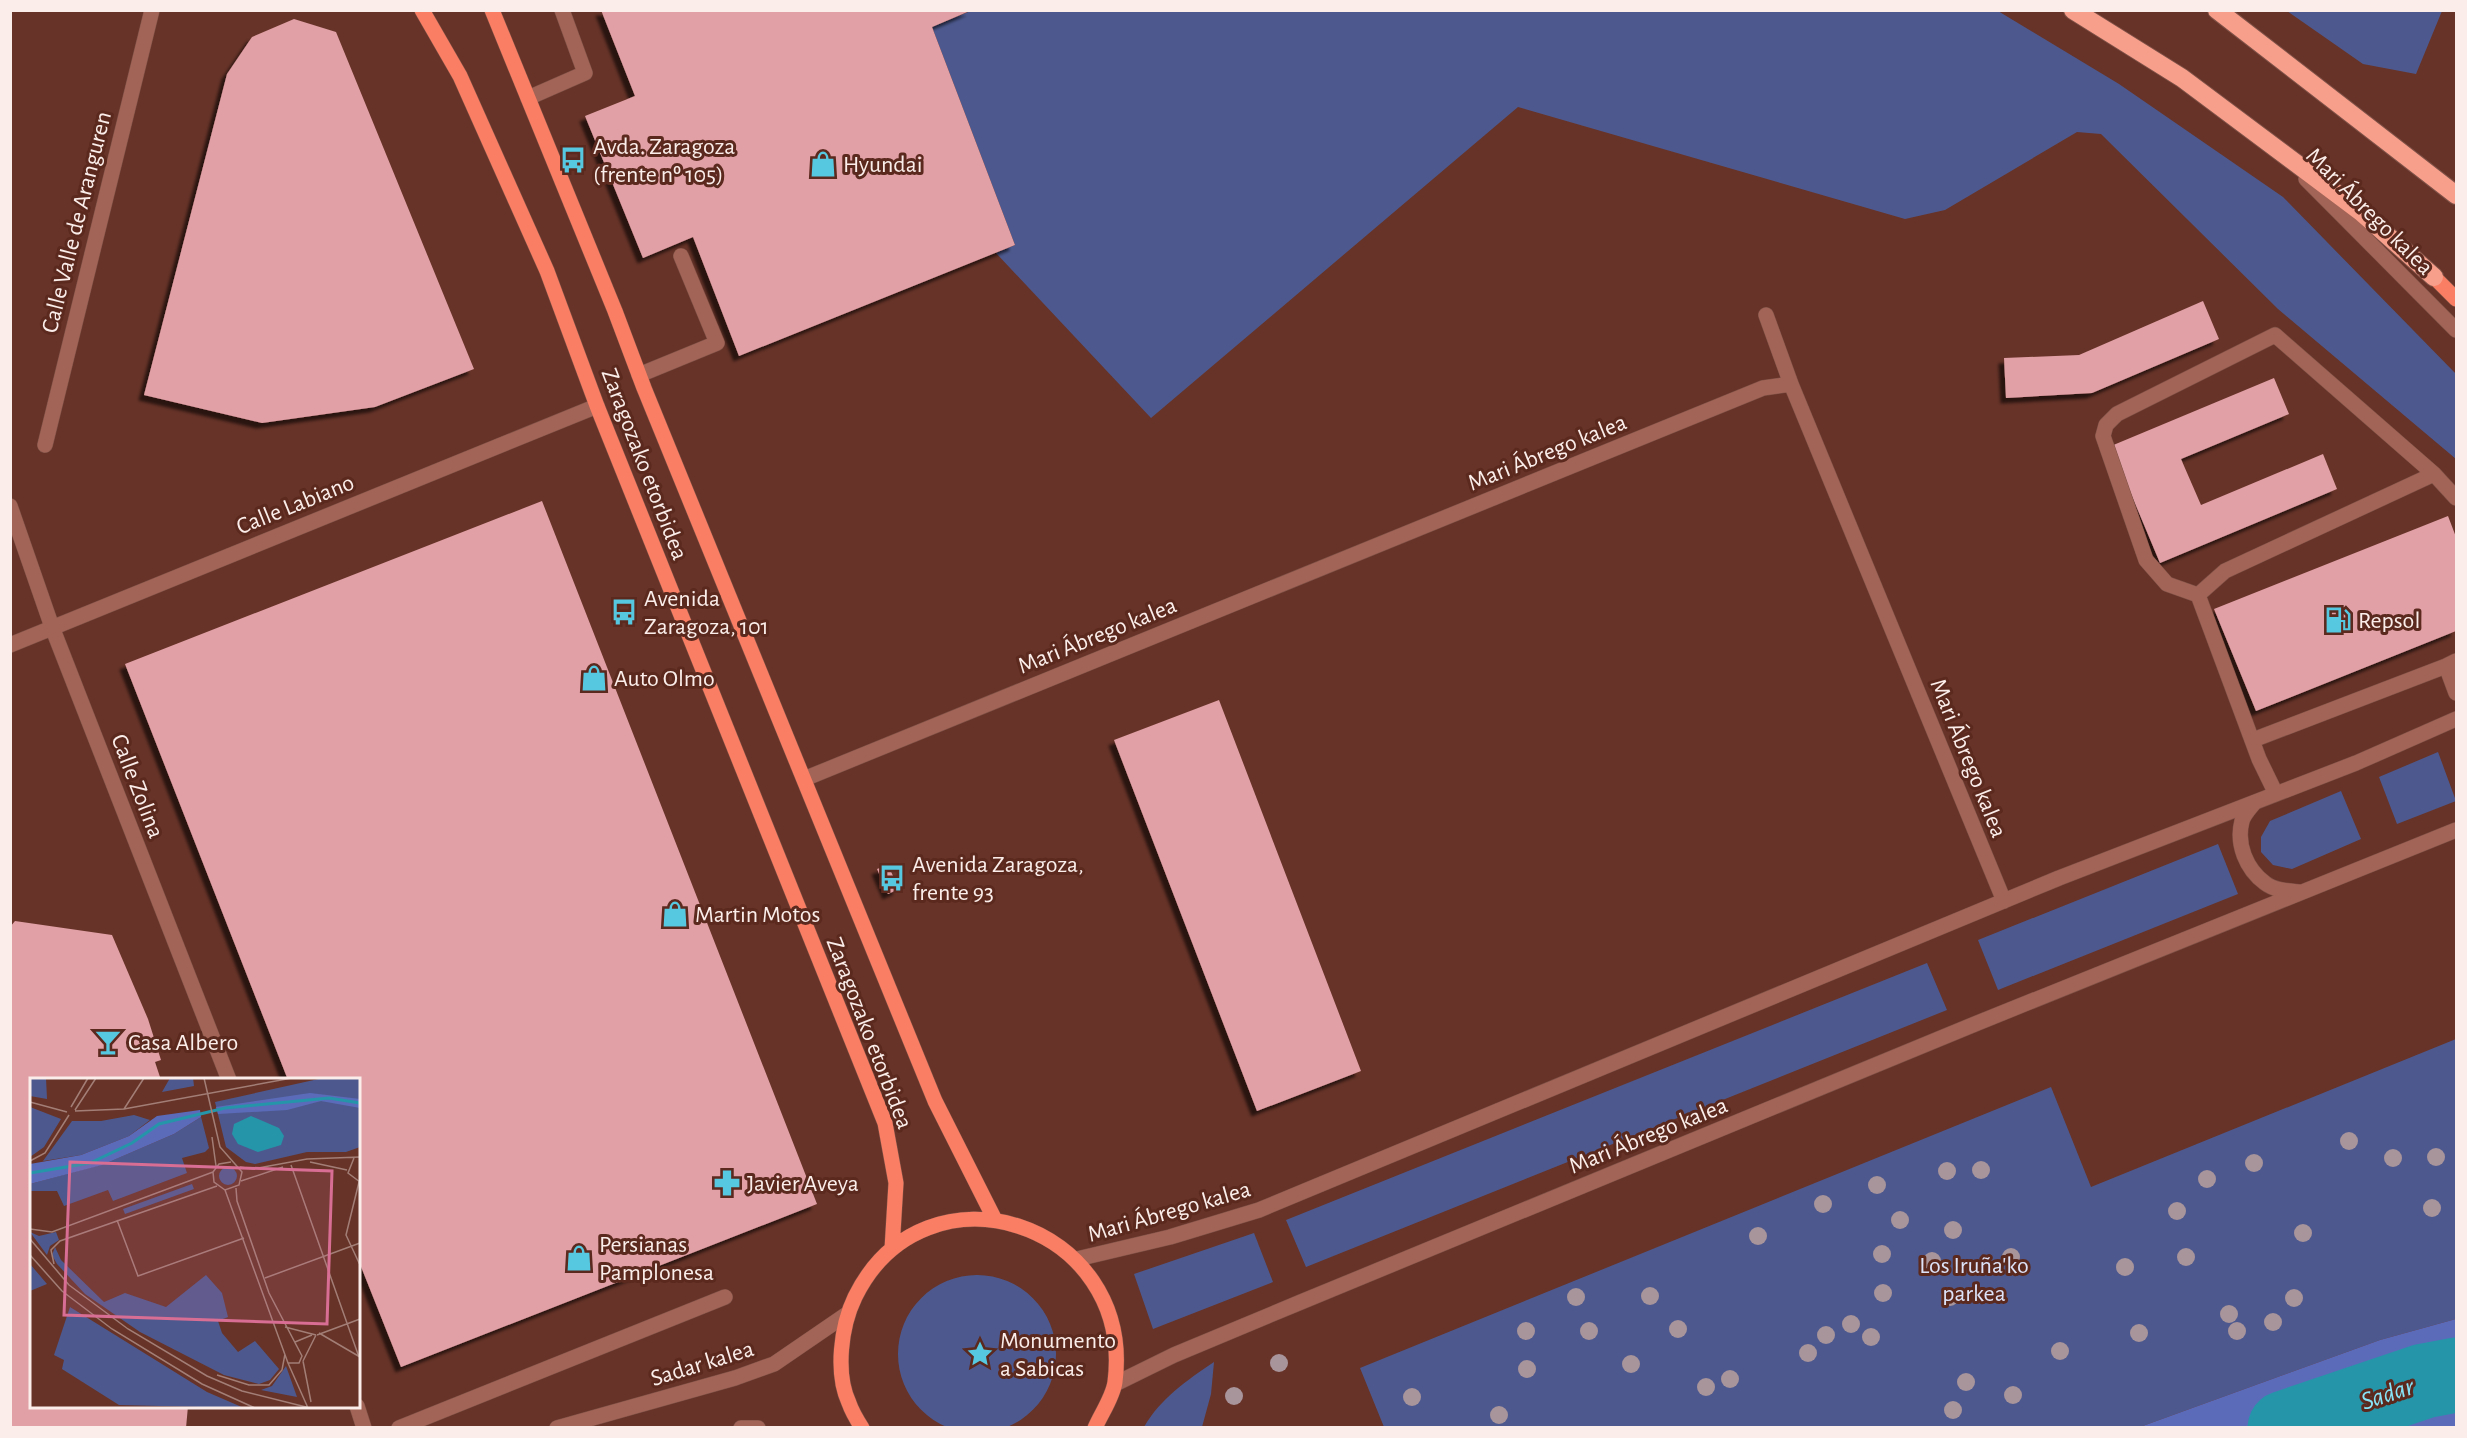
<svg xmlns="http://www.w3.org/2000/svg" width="2467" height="1438" viewBox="0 0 2467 1438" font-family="'Alegreya Sans',sans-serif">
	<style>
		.green { fill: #4d598e }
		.forest { fill: #5b6bba }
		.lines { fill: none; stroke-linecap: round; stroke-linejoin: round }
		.river { stroke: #2595aa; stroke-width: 75 }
		.building { fill: #e1a0a6; filter: url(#shadow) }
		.minor-casing { stroke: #7f5147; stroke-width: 16 }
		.major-casing { stroke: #7f5147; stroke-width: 16 }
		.highway-casing { stroke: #7f5147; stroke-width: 20 }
		.minor { stroke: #a26456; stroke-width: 15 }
		.major { stroke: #f97e63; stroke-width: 15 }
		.highway { stroke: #f89f8b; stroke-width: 18 }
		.tree { fill: #a8949b }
		.labels { text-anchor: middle; stroke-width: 6; stroke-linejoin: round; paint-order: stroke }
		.poi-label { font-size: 24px; fill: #fbeeea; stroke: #5b291e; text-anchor: start }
		.street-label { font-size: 24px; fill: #fbeeea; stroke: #5b291e }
		.park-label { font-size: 24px; fill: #dde3f9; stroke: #5b291e }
		.water-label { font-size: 26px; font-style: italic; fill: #87e4f8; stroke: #5b291e }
		.inset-river { fill: none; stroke: #2595aa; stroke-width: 3 }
		.inset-road { fill: none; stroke: #a27e76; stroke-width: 1.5 }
		.view { fill: #d96e94; fill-opacity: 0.15; stroke: #d96e94; stroke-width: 3 }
		.inset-edge { fill: none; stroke: #fbeeea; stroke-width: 3 }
	</style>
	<defs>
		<filter id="shadow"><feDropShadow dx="-5.5" dy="5.5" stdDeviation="1.5" flood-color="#0009"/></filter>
	</defs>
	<rect width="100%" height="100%" fill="#673328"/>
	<path class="green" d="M 973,10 L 1998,11 L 2119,84 L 2283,197 L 2456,374 L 2456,459 L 2278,309 L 2101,134 L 2077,132 L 1945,210 L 1905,219 L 1518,107 L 1151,418 L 996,253 L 1015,245 L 932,27 Z
		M 2287,11 L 2442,11 L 2416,74 L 2363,64 Z
		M 2438,752 L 2456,801 L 2397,824 L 2379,777 Z
		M 2341,791 L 2361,839 L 2292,869 L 2273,865 L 2261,852 L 2261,837 L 2270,821 Z
		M 2218,844 L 2238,894 L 1998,990 L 1978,940 Z
		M 1927,963 L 1947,1010 L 1306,1267 L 1286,1220 Z
		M 2456,1039 L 2456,1319 L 2380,1340 L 2140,1427 L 1384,1427 L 1360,1368 L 2051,1087 L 2091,1187 Z
		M 1254,1233 L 1273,1282 L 1153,1329 L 1134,1274 Z
		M898 1354a79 79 0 1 1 158 0a79 79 0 1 1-158 0Z
		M 1214,1362 L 1211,1394 L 1202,1427 L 1144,1427 C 1161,1398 1186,1381 1214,1362 Z"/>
	<path class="forest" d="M 2456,1319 L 2456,1427 L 2140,1427 L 2380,1340 Z"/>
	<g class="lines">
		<path class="river" d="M 2285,1428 L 2424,1381 L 2456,1375"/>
	</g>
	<path class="building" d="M 601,10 L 972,10 L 932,27 L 1015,245 L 739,356 L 693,237 L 643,258 L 585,116 L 635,96 Z
		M 294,19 L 336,32 L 474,369 L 375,407 L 262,423 L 144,395 L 227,74 L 252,37 Z
		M 2203,301 L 2219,339 L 2092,393 L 2006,398 L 2004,358 L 2079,355 Z
		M 2274,378 L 2289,414 L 2181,459 L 2201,505 L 2323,454 L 2337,489 L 2160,563 L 2111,446 Z
		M 542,501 L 817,1204 L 401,1367 L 358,1259 L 358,1080 L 288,1080 L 125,664 Z
		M 2448,516 L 2456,537 L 2456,631 L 2256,711 L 2214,609 Z
		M 1219,700 L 1361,1071 L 1257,1111 L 1114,740 Z
		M 888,865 L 899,889 L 888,894 L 877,869 Z
		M 15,921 L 112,935 L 148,1019 L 161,1060 L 155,1062 L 161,1080 L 32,1080 L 32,1406 L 188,1406 L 186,1428 L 10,1428 L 10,927 Z"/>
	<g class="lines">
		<g class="minor-casing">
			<path id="minor" d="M 528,98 L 585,73 L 562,10
				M 2306,179 L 2456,330
				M 1766,315 L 1791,384
				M 639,375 L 717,343 L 681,256
				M 45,445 L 152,10
				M 10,506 L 52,627 L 229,1080
				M 2198,595 L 2167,584 L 2146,560 L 2103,436 L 2106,425 L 2117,414 L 2275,335 L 2434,474 L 2456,498
				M 10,645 L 597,406
				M 2456,661 L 2446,666 L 2456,693
				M 2253,740 L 2446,666
				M 804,779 L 1763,388 L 1791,384 L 2004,901
				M 2276,794 L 2259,759 L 2198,595 L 2225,571 L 2434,474
				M 2255,802 C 2251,807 2244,814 2242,821 C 2236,844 2246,869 2265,883 C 2275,891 2290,891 2301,892
				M 1077,1259 L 1170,1237 L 1259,1210 L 2059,878 L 2356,763 L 2456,719
				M 1115,1384 L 1174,1355 L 1301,1302 L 1975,1024 L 2456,830
				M 357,1406 L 364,1428
				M 399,1428 L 725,1297
				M 557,1428 L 735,1378 L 774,1364 L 847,1314
				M 741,1428 L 758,1428"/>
		</g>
		<g class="major-casing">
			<path id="major" d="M 422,10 L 460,76 L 547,271 L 597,406 L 885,1123 L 896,1183 L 892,1249
				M 492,10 L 615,311 L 644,388 L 935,1101 L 995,1220
				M 2434,277 L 2456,299
				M 862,1428 C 857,1420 852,1412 849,1403 C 835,1373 841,1326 855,1297 C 925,1155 1135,1222 1115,1382 C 1113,1397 1101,1414 1095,1428"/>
		</g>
		<g class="highway-casing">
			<path id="highway" d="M 2073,10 L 2182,78 L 2361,212 L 2434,277
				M 2217,10 L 2456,195"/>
		</g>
		<use href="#minor" class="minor"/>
		<use href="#major" class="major"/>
		<use href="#highway" class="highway"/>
	</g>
	<g class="tree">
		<circle cx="2349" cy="1141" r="9"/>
		<circle cx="2436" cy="1157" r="9"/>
		<circle cx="2393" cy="1158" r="9"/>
		<circle cx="2254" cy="1163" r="9"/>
		<circle cx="1981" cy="1170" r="9"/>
		<circle cx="1947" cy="1171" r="9"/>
		<circle cx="2207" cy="1179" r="9"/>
		<circle cx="1877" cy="1185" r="9"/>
		<circle cx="1823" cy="1204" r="9"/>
		<circle cx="2432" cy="1208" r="9"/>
		<circle cx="2177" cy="1211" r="9"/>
		<circle cx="1900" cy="1220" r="9"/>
		<circle cx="1953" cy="1230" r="9"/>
		<circle cx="2303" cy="1233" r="9"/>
		<circle cx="1758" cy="1236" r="9"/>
		<circle cx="1882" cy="1254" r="9"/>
		<circle cx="2011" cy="1257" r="9"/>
		<circle cx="2186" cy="1257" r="9"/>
		<circle cx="1932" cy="1261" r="9"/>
		<circle cx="2125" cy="1267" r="9"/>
		<circle cx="1883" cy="1293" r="9"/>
		<circle cx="1650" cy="1296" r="9"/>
		<circle cx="1576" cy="1297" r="9"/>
		<circle cx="1950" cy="1297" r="9"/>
		<circle cx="2294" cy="1298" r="9"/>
		<circle cx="2229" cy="1314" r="9"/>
		<circle cx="2273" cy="1322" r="9"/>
		<circle cx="1851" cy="1324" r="9"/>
		<circle cx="1678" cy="1329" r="9"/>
		<circle cx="1526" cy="1331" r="9"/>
		<circle cx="1589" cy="1331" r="9"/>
		<circle cx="2237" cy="1331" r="9"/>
		<circle cx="2139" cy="1333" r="9"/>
		<circle cx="1826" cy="1335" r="9"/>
		<circle cx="1871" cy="1337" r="9"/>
		<circle cx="2060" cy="1351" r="9"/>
		<circle cx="1808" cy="1353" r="9"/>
		<circle cx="1279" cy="1363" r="9"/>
		<circle cx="1631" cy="1364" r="9"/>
		<circle cx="1527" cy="1369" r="9"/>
		<circle cx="1730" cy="1379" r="9"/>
		<circle cx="1966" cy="1382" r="9"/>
		<circle cx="1706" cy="1387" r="9"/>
		<circle cx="2013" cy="1395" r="9"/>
		<circle cx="1234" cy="1396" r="9"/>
		<circle cx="1412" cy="1397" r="9"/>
		<circle cx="1953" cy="1410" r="9"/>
		<circle cx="1499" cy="1415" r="9"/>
	</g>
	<defs>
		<g id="bus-bare" transform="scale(2.07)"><path d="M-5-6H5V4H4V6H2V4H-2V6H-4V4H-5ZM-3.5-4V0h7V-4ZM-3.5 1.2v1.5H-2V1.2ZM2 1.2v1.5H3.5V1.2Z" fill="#56c9e1" stroke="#5b291e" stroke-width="2.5" paint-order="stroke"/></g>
		<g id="shop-bare" transform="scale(2.07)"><path d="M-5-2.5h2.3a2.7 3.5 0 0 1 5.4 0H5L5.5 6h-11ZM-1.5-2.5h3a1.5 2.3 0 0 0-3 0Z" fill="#56c9e1" stroke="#5b291e" stroke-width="2.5" paint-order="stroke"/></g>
		<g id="fuel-bare" transform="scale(2.07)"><path d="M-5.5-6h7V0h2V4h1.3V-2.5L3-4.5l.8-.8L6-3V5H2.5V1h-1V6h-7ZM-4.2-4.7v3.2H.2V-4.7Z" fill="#56c9e1" stroke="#5b291e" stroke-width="2.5" paint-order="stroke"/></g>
		<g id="bar-bare" transform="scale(2.07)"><path d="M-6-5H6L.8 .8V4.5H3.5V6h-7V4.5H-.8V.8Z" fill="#56c9e1" stroke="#5b291e" stroke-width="2.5" paint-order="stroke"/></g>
		<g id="pharmacy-bare" transform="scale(2.07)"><path d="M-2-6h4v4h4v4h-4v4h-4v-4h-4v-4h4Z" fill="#56c9e1" stroke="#5b291e" stroke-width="2.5" paint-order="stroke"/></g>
		<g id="sight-bare" transform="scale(2.07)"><path d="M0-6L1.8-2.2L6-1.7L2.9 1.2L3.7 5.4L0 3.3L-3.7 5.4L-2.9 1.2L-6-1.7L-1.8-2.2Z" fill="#56c9e1" stroke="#5b291e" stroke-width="2.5" paint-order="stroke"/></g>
	</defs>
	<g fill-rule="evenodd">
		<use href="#bus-bare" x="573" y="160"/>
		<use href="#shop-bare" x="823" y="164"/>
		<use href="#bus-bare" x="624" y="612"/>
		<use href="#fuel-bare" x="2338" y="620"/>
		<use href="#shop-bare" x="594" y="678"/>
		<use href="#bus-bare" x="892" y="878"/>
		<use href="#shop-bare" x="675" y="914"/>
		<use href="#bar-bare" x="108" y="1042"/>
		<use href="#pharmacy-bare" x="727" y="1183"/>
		<use href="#shop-bare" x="579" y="1258"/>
		<use href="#sight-bare" x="980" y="1354"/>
	</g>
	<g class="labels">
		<g class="poi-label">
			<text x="593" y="154">Avda. Zaragoza<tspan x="593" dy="28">(frente nº 105)</tspan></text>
			<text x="843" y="172">Hyundai</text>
			<text x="644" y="606">Avenida<tspan x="644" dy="28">Zaragoza, 101</tspan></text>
			<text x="2358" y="628">Repsol</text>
			<text x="614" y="686">Auto Olmo</text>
			<text x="912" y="872">Avenida Zaragoza,<tspan x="912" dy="28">frente 93</tspan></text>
			<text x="695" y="922">Martin Motos</text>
			<text x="128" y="1050">Casa Albero</text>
			<text x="747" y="1191">Javier Aveya</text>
			<text x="599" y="1252">Persianas<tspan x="599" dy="28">Pamplonesa</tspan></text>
			<text x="1000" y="1348">Monumento<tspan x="1000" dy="28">a Sabicas</tspan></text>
		</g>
		<g class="street-label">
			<text transform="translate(2370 211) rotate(45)" y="8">Mari Ábrego kalea</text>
			<text transform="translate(76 222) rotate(-76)" y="8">Calle Valle de Aranguren</text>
			<text transform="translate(1547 452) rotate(-22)" y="8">Mari Ábrego kalea</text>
			<text transform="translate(645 464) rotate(69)" y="8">Zaragozako etorbidea</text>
			<text transform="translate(295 504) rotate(-22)" y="8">Calle Labiano</text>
			<text transform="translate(1097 635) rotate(-22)" y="8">Mari Ábrego kalea</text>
			<text transform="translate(1969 758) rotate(68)" y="8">Mari Ábrego kalea</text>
			<text transform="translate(138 786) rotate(69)" y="8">Calle Zolina</text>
			<text transform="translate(870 1033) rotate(69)" y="8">Zaragozako etorbidea</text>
			<text transform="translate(1648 1135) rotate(-22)" y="8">Mari Ábrego kalea</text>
			<text transform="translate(1169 1211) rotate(-16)" y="8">Mari Ábrego kalea</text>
			<text transform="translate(702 1363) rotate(-17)" y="8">Sadar kalea</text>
		</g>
		<g class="park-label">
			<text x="1974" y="1273">Los Iruña'ko<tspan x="1974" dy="28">parkea</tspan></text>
		</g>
		<g class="water-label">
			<text transform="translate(2387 1393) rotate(-18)" y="9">Sadar</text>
		</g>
	</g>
	<g transform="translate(30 1078)">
		<rect width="330" height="330" fill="#673328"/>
		<path d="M 0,0 L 16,0 L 17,21 L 0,18 ZM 140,0 L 163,0 L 164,8 L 132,14 ZM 293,0 L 330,0 L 330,69 L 316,74 L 277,74 L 225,86 L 216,84 L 196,69 L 185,24 ZM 0,29 L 31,41 L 14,69 L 0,79 ZM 104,37 L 120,42 L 99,58 L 51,77 L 13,83 L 42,43 L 71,43 ZM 171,39 L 179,70 L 175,74 L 152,80 L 157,95 L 83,123 L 78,112 L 34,128 L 27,113 L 0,113 L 0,106 L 74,86 L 144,56 ZM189 98a9 9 0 1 1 18 0a9 9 0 1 1-18 0ZM 162,106 L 164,111 L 95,136 L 93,131 ZM 0,154 L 9,158 L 26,154 L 29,162 L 20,168 L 17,177 ZM 25,169 L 31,182 L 74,224 L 95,215 L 136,229 L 176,197 L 192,215 L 198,239 L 188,243 L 192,255 L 208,274 L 225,263 L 249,291 L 240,302 L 229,306 L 194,297 L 110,254 L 55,216 L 27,186 L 22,177 ZM 0,186 L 17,206 L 0,213 ZM 40,229 L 177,314 L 214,330 L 89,327 L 32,291 L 34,282 L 24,277 ZM 256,288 L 267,319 L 231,312 L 242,308 Z" fill="#4d598e"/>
		<path d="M 280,15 L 330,21 L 330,30 L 291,23 L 257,32 L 188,36 L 186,29 ZM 170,32 L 171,39 L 144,56 L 72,87 L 0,106 L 0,86 L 51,77 L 99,58 L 127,38 Z" fill="#5b6bba"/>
		<path d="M 221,38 L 249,50 L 254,58 L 251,67 L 228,74 L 208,66 L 202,56 L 204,46 Z" fill="#2595aa"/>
		<path class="inset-river" d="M 0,95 L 60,85 L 102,65 L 129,46 L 195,30 L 299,20 L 330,25"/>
		<path class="inset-road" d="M 174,0 L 190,69 L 212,94 L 209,107 L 195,112 L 184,104 L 183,94 L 189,86 L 201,84M 0,24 L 37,34M 41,29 L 58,0M 94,31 L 114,0M 45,32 L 66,0M 45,33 L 94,31 L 262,0M 182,59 L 186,88M 324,80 L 318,95 L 330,104M 0,83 L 15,75 L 39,37M 280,84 L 317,92M 261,87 L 329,279M 210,89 L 223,91 L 277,81 L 330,79M 211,103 L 253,89M 329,104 L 316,157 L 330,187M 195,112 L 258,285 L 269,285 L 272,278 L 239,215 L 207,123 L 206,110M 87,142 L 108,198 L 214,160M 0,151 L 22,154 L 183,94M 0,161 L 39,207M 0,177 L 32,213M 24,186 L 21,172 L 30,163 L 187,108M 235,200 L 330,165M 39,207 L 98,251 L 177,298 L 212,313 L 280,330M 32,213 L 82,251 L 172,306 L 225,330M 255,249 L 286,257M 289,255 L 330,279M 287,257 L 330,241M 265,264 L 282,257M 273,283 L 286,257M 273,283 L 281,324M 258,285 L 278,330M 187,297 L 219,307 L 239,307 L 252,292 L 255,276"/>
		<path class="view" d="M 40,84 L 302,93 L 297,246 L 34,237 Z"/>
		<rect width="330" height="330" class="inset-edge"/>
	</g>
	<rect width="2467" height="1438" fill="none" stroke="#fbeeea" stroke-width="24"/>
</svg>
